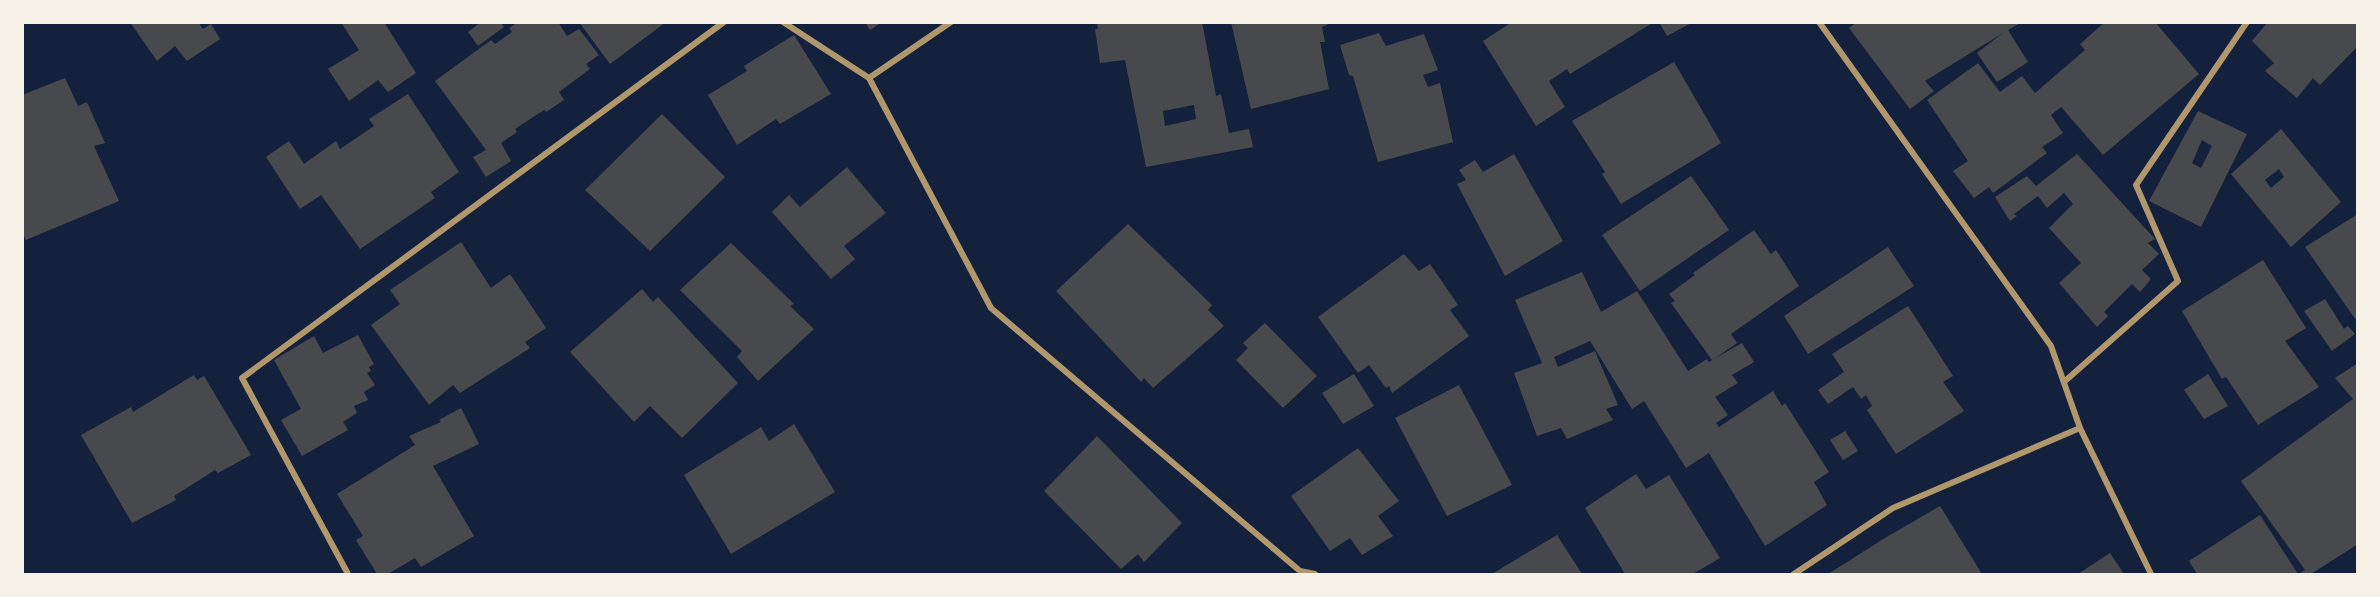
<svg xmlns="http://www.w3.org/2000/svg" width="2380" height="597" viewBox="0 0 2380 597" font-family="'Titillium Web',sans-serif">
	<style>
		.building { fill: #48494c; fill-rule: evenodd }
		.lines { fill: none; stroke-linecap: round; stroke-linejoin: round }
		.minor { stroke: #b1986c; stroke-width: 6 }
	</style>
	<rect width="100%" height="100%" fill="#14213d"/>
	<path class="building" d="M 130,22 L 198,22 L 203,29 L 211,24 L 220,39 L 187,61 L 175,46 L 157,61 Z
		M 345,22 L 384,22 L 416,73 L 388,92 L 378,80 L 349,101 L 328,69 L 359,50 L 342,24 Z
		M 481,22 L 501,22 L 504,27 L 478,46 L 468,32 Z
		M 518,22 L 558,22 L 567,36 L 579,29 L 599,55 L 586,64 L 590,69 L 559,92 L 564,100 L 546,112 L 544,110 L 515,129 L 517,132 L 501,143 L 511,161 L 486,177 L 473,157 L 486,150 L 435,81 L 491,40 L 495,44 L 512,32 L 509,28 Z
		M 579,22 L 666,22 L 610,64 Z
		M 865,22 L 882,22 L 870,30 Z
		M 1097,22 L 1202,22 L 1216,96 L 1221,94 L 1229,133 L 1249,129 L 1253,147 L 1146,167 L 1125,60 L 1100,63 L 1095,29 L 1098,29 ZM 1194,105 L 1196,119 L 1165,126 L 1163,111 Z
		M 1231,22 L 1333,22 L 1322,27 L 1325,42 L 1320,42 L 1329,89 L 1251,109 Z
		M 1512,22 L 1654,22 L 1570,74 L 1567,69 L 1549,81 L 1565,107 L 1536,126 L 1483,41 Z
		M 1659,22 L 1693,22 L 1667,36 Z
		M 1857,22 L 2022,22 L 2008,30 L 2028,62 L 1997,82 L 1977,53 L 2003,33 L 1925,81 L 1934,91 L 1910,109 L 1849,28 Z
		M 2105,22 L 2155,22 L 2199,74 L 2103,155 L 2061,107 L 2051,115 L 2063,133 L 2042,147 L 2047,153 L 1993,193 L 1989,187 L 1974,198 L 1953,171 L 1968,161 L 1927,100 L 1978,63 L 2000,92 L 2022,76 L 2035,93 L 2085,50 L 2080,44 Z
		M 2268,22 L 2358,22 L 2358,46 L 2320,85 L 2313,78 L 2297,98 L 2265,71 L 2274,63 L 2252,41 Z
		M 1379,33 L 1386,46 L 1424,34 L 1438,70 L 1423,75 L 1428,87 L 1440,83 L 1453,142 L 1378,162 L 1353,76 L 1349,75 L 1340,45 Z
		M 794,35 L 831,94 L 780,124 L 776,119 L 737,145 L 708,95 L 747,71 L 744,66 Z
		M 1674,62 L 1721,143 L 1621,204 L 1602,174 L 1605,172 L 1572,121 Z
		M 65,78 L 78,106 L 87,102 L 105,143 L 94,146 L 119,201 L 26,240 L 22,232 L 22,95 Z
		M 408,94 L 459,172 L 431,192 L 435,198 L 360,249 L 321,195 L 300,209 L 266,157 L 289,141 L 304,164 L 336,141 L 340,149 L 374,126 L 369,119 Z
		M 2198,111 L 2247,134 L 2201,227 L 2149,201 ZM 2202,140 L 2212,146 L 2201,168 L 2192,163 Z
		M 662,114 L 725,177 L 650,251 L 585,190 Z
		M 2281,129 L 2341,202 L 2291,247 L 2231,174 ZM 2279,169 L 2284,177 L 2271,188 L 2265,180 Z
		M 1514,154 L 1563,241 L 1505,276 L 1457,184 L 1466,180 L 1459,170 L 1475,160 L 1483,172 Z
		M 2077,154 L 2155,239 L 2148,243 L 2159,254 L 2142,270 L 2151,279 L 2140,292 L 2132,284 L 2104,312 L 2108,316 L 2097,327 L 2059,283 L 2081,263 L 2049,228 L 2073,204 L 2064,193 L 2047,208 L 2038,196 L 2014,214 L 2017,216 L 2010,221 L 1995,197 L 2027,176 L 2036,186 Z
		M 847,167 L 886,213 L 844,246 L 855,259 L 831,279 L 772,212 L 789,195 L 800,207 Z
		M 1691,176 L 1729,230 L 1640,291 L 1602,235 Z
		M 2358,214 L 2358,323 L 2305,247 Z
		M 1128,224 L 1212,305 L 1208,310 L 1224,326 L 1153,388 L 1144,378 L 1141,382 L 1056,291 Z
		M 1754,230 L 1771,254 L 1776,250 L 1799,286 L 1731,334 L 1737,343 L 1714,359 L 1742,343 L 1754,362 L 1732,375 L 1738,383 L 1715,397 L 1728,415 L 1716,423 L 1719,427 L 1773,391 L 1782,406 L 1785,403 L 1829,472 L 1814,482 L 1827,505 L 1765,546 L 1709,453 L 1686,468 L 1644,401 L 1632,409 L 1590,341 L 1554,357 L 1558,367 L 1595,351 L 1618,405 L 1606,409 L 1613,420 L 1567,439 L 1561,428 L 1537,436 L 1514,373 L 1542,363 L 1515,300 L 1582,272 L 1601,312 L 1637,291 L 1688,371 L 1707,359 L 1709,362 L 1712,360 L 1671,303 L 1675,301 L 1669,294 L 1695,275 L 1693,273 Z
		M 461,242 L 491,288 L 510,274 L 546,328 L 525,342 L 530,348 L 460,393 L 453,385 L 429,405 L 371,325 L 400,304 L 390,290 Z
		M 731,243 L 794,304 L 790,306 L 814,329 L 758,381 L 737,357 L 742,351 L 680,290 Z
		M 1888,247 L 1914,286 L 1808,354 L 1784,316 Z
		M 1404,254 L 1419,271 L 1430,264 L 1458,305 L 1450,310 L 1469,336 L 1392,393 L 1389,386 L 1386,388 L 1369,365 L 1358,373 L 1318,317 Z
		M 2263,260 L 2306,328 L 2285,341 L 2319,387 L 2258,425 L 2226,377 L 2222,379 L 2182,311 Z
		M 642,289 L 653,302 L 658,297 L 738,383 L 682,438 L 650,406 L 634,422 L 570,352 Z
		M 2325,299 L 2344,329 L 2348,326 L 2355,334 L 2332,351 L 2304,311 Z
		M 1908,306 L 1953,376 L 1943,382 L 1964,411 L 1896,454 L 1867,410 L 1872,406 L 1866,395 L 1861,399 L 1853,387 L 1828,404 L 1818,390 L 1844,372 L 1832,354 Z
		M 1265,323 L 1317,376 L 1283,408 L 1236,360 L 1248,348 L 1243,343 Z
		M 358,335 L 374,364 L 369,367 L 371,371 L 367,373 L 375,385 L 364,392 L 368,400 L 354,406 L 357,413 L 343,422 L 348,430 L 302,456 L 281,420 L 301,409 L 274,360 L 314,336 L 323,353 Z
		M 2358,363 L 2358,544 L 2311,574 L 2299,574 L 2305,570 L 2241,481 L 2353,399 L 2335,378 Z
		M 1354,374 L 1374,406 L 1343,424 L 1322,393 Z
		M 2208,374 L 2228,406 L 2204,419 L 2184,390 Z
		M 194,375 L 197,380 L 204,376 L 251,455 L 218,473 L 215,470 L 174,496 L 176,500 L 132,523 L 81,435 L 131,407 L 133,412 Z
		M 1459,385 L 1512,485 L 1447,516 L 1395,418 Z
		M 461,408 L 479,444 L 433,466 L 474,536 L 421,567 L 415,558 L 388,574 L 377,574 L 356,540 L 363,536 L 337,494 L 415,445 L 409,436 L 441,422 L 439,420 Z
		M 794,424 L 835,492 L 731,554 L 684,475 L 761,427 L 769,441 Z
		M 1845,431 L 1858,451 L 1843,460 L 1830,440 Z
		M 1097,436 L 1182,523 L 1144,562 L 1138,554 L 1121,569 L 1044,491 Z
		M 1358,448 L 1399,501 L 1378,516 L 1393,536 L 1362,555 L 1350,538 L 1330,551 L 1291,496 Z
		M 1636,474 L 1646,489 L 1669,475 L 1720,558 L 1693,574 L 1625,574 L 1585,508 Z
		M 1940,506 L 1982,574 L 1828,574 L 1885,538 Z
		M 2260,515 L 2298,574 L 2197,574 L 2189,561 Z
		M 1557,535 L 1582,574 L 1492,574 Z
		M 2110,553 L 2124,574 L 2078,574 Z"/>
	<g class="lines">
		<path class="minor" d="M 783,22 L 869,78 L 991,308 L 1300,571 L 1315,574
			M 1819,22 L 2051,346 L 2080,428 L 2151,574
			M 869,78 L 951,22
			M 2064,382 L 2178,281 L 2136,185 L 2247,22
			M 348,574 L 242,378 L 724,22
			M 1794,574 L 1893,508 L 2080,428"/>
	</g>
	<rect width="2380" height="597" fill="none" stroke="#f6f1e7" stroke-width="48"/>
</svg>
